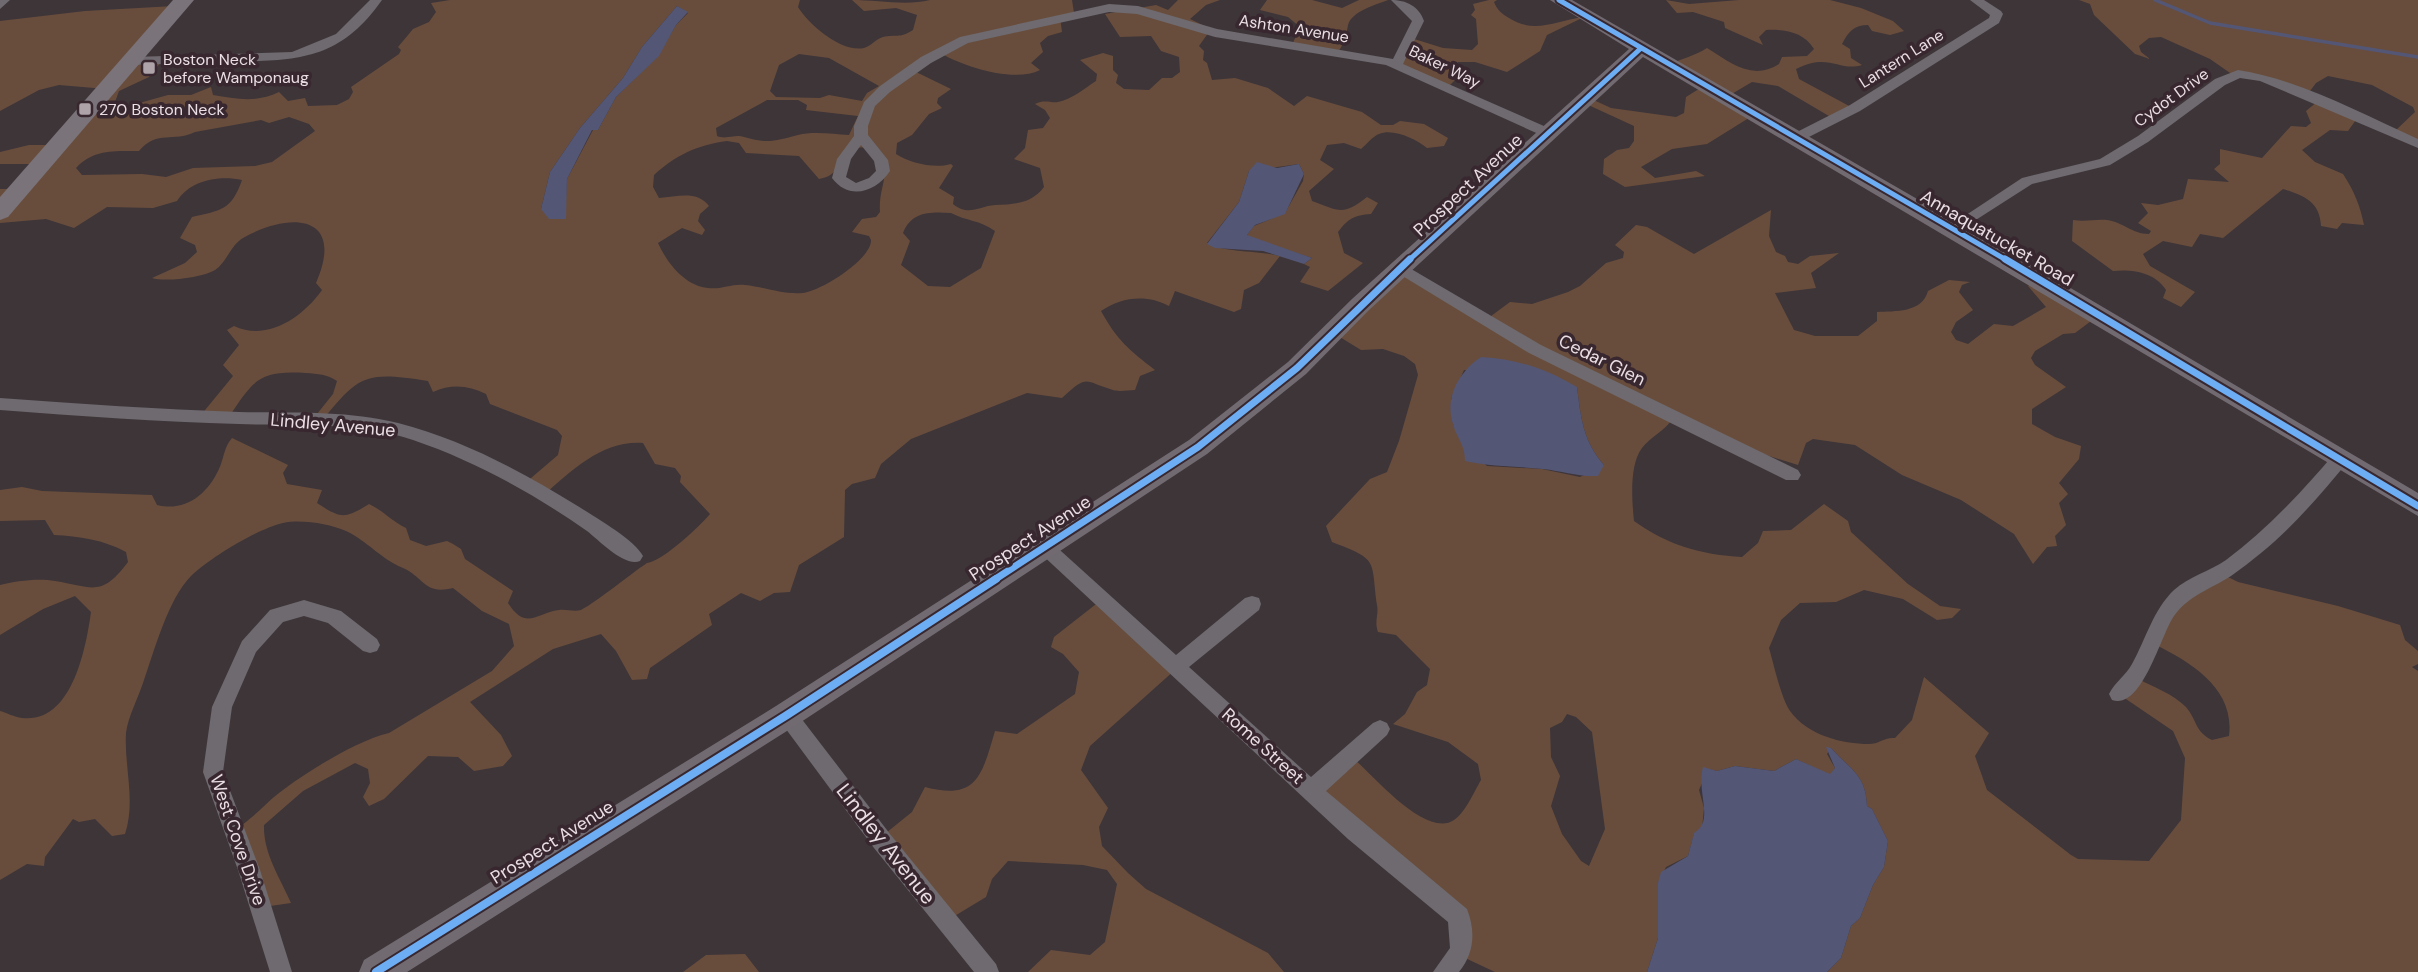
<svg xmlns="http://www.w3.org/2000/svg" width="2418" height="972" viewBox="0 0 2418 972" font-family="'DM Sans',sans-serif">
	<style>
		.green { fill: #684d3c; fill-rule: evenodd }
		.water { fill: #545675 }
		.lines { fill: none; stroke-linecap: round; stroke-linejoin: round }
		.stream { stroke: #545675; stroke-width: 3.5 }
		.street { fill: #6e6a6f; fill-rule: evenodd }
		.secondary { fill: #716b71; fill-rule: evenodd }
		.primary { fill: #7a737a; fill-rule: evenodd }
		.cycleway-far2-casing { stroke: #38272f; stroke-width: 9 }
		.cycleway-far1-casing { stroke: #38272f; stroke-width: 11 }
		.cycleway-casing { stroke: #38272f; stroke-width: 12 }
		.cycleway-far2 { stroke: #6dadf4; stroke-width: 5 }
		.cycleway-far1 { stroke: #6dadf4; stroke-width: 7 }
		.cycleway { stroke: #6dadf4; stroke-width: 8 }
		.poi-dot { fill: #aea3a8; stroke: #38272f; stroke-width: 2.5 }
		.labels { text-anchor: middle; stroke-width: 7; stroke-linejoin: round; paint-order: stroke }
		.far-street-label { font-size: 16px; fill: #eadee4; stroke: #38272f }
		.far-poi-label { font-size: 16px; fill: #eadee4; stroke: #38272f; text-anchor: start }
		.street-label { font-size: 18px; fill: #eadee4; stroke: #38272f }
		.near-street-label { font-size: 21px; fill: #eadee4; stroke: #38272f }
	</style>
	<rect width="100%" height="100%" fill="#3e3539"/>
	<path class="green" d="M 450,0 L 800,0 L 798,7 C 809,25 842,53 864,48 C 871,46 876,39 883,37 C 896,34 899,39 913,30 L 917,15 L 896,8 L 864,11 L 852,0 C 877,0 907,6 930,0 L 1072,0 L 1074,13 L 1060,17 L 1062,32 L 1048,36 L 1040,43 L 1043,52 L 1031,63 L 1040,70 C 1015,83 965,67 942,54 L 914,71 L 951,89 L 938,98 L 937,103 L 942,108 L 929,114 L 912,135 L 897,143 L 896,154 C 910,163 934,169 951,164 L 953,166 L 939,188 L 954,197 L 953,204 C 969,217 979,206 995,205 C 1015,204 1031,204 1044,187 L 1040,168 L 1014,159 L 1025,148 L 1028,130 L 1043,128 L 1050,118 L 1045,110 L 1035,104 C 1045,99 1049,103 1058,102 C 1071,100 1085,88 1096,81 L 1097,74 L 1080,60 L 1103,53 L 1113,56 L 1113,70 L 1118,75 L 1116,83 L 1124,89 L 1149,90 L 1162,78 L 1172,78 L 1180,72 L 1179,57 L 1161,51 L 1151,36 L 1120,37 L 1105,14 L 1156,5 L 1168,10 L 1178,0 L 1220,0 L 1206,5 L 1190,19 L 1211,29 L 1199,46 L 1204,51 L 1203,60 L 1207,63 L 1212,80 L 1235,78 L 1268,88 L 1294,106 L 1307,96 L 1362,112 L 1381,125 L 1393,125 L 1400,121 L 1424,124 L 1448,138 L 1444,146 L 1427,148 C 1416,139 1393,128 1379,134 C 1373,136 1366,145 1361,149 L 1344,143 L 1327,145 L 1320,160 L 1334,169 L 1309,191 L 1312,201 C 1339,211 1343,216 1367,197 L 1378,203 L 1371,214 C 1354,215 1348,219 1338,232 L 1344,253 L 1363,263 L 1328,291 L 1300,282 L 1310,267 L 1304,264 L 1312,258 L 1250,238 L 1247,235 L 1254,226 L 1285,213 L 1303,181 L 1304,174 L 1299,164 L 1249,171 L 1239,202 L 1207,243 C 1220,252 1261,251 1280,256 L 1259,283 L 1244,290 L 1241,309 L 1234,312 L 1175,291 L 1169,306 C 1147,294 1121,297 1101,311 C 1117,340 1129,350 1155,370 L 1140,376 L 1135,390 C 1128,390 1119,392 1113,390 C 1084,382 1089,373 1062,398 L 1027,393 L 911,439 L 881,464 L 875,478 L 852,484 L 845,490 L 844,537 L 799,565 L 790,592 L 774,593 L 760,601 L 741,593 L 709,614 L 712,625 L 650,668 L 647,679 L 632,680 L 616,651 L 601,634 L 553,649 L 470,702 L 501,735 L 512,756 L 503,766 L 474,771 L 458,757 L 428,756 L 384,799 L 369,806 L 363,797 L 370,783 L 368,769 L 355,763 L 303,791 L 264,825 C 263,853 280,878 291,903 L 270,906 L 242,825 C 256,815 266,803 279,793 C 306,772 356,741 389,733 L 492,671 L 514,646 L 509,624 L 482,611 L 453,588 C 424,595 425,578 403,568 C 378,557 369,542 346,531 C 329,524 302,519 283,523 C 257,529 210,558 191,576 C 168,599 154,652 143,683 C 138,698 128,717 126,733 C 124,767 136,801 125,834 L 112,836 L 95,819 L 79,822 L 73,819 L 45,857 L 44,866 L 27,864 L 0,880 L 0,711 C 7,713 14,717 22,718 C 72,724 86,648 91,612 L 75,596 L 43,609 L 0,635 L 0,585 C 16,581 38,578 55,581 C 93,587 101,598 128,562 L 126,552 C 104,540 79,536 54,535 L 45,520 L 0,521 L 0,490 L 22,487 L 42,491 L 152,495 L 157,505 C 185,512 207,495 219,469 C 224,458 224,447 232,438 L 288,465 L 283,473 L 287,484 L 322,490 L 317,503 C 341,519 345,519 369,504 C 384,511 391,521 406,528 L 410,540 L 426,546 L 447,541 L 453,544 L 461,549 L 465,559 L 513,591 L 508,603 C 526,631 536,613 559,610 C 566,609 574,612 581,610 C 598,601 629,575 647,563 C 663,561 700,526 710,514 L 680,482 L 681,476 L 675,468 L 655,464 L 643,443 C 603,440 572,470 544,495 L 524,484 L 558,455 L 562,436 L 557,430 L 490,404 L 486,394 C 468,385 451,384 433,392 L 428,381 C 367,372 360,373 322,421 L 313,419 L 333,394 L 337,381 C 327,374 318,374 306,373 C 258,370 254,380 228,418 L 201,415 L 233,376 L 223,365 L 239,345 L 227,330 L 234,326 C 267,342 303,317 322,290 L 316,283 C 346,214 290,211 243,238 C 231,245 226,263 215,270 C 202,278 164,282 152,278 L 185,263 L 197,252 L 195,245 L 180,238 L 192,217 C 221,210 231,211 242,180 C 220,175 190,180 177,201 L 153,208 L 107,207 L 74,228 L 46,219 L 0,223 L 0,189 L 19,189 L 40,164 L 0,164 L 0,152 L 29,145 L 58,145 L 106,89 L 59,85 L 39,90 L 0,111 L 0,21 L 85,11 L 174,6 L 132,61 L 161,62 L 149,77 L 119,91 L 115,102 L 125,107 L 168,95 L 191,95 L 211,87 L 213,95 C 236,99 257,103 279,92 L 288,101 L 305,98 L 308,106 L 337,105 L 349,99 L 353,92 L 351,87 L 399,54 L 401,50 L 398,47 L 413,29 L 429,22 L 436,12 L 431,3 ZM 677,6 L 688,13 L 676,25 L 658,56 L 616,97 L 598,130 L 593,130 L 567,179 L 566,197 L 541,209 L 550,172 L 580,128 L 623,78 L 642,47 ZM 799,54 L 829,58 L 879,86 L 867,93 L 862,101 L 829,95 L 820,98 L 776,97 L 770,91 L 779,65 ZM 767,100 L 798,100 L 807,105 L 806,110 L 858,116 L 849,135 C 833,134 813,131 798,135 C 775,141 768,144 744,137 C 735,134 726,140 717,136 L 716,128 ZM 289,117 L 309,124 L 315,131 L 272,162 L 255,166 L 193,168 L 166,177 L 142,174 L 82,175 L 76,168 C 93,149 115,151 139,151 C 158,129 173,143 195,132 L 261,120 L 269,123 ZM 727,141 L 739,143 L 746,153 L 799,156 L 819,179 C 837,176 840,164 846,148 L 874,147 C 895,174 878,182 880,212 L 876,217 L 862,219 L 852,232 L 869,236 L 871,240 C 872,259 821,291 803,293 C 783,295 765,287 745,285 C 733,283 720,290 708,288 C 685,286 667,263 658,243 L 682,228 L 702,235 L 705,230 L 698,221 L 700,214 L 709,206 C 696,190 678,197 659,198 L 653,187 L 654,175 C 676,155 697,145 727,141 ZM 951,213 C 966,221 980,220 995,231 L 981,268 L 950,287 L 928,286 L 901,265 L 910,241 L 903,233 C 912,211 930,212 951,213 Z
		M 1267,0 L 1312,0 L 1342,8 L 1359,0 L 1388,0 C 1375,5 1352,11 1348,25 C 1346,36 1345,42 1338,52 L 1292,45 L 1300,27 L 1288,17 L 1260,10 Z
		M 1489,0 L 1497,0 L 1494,2 C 1497,10 1502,14 1509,18 C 1535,35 1557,20 1584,17 L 1547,35 L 1540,51 L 1507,72 L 1475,62 L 1458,62 L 1455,67 L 1461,74 L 1448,87 L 1396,65 L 1411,38 L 1443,48 L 1472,50 L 1478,44 L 1476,19 L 1471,15 L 1475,10 L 1473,4 Z
		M 1666,0 L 1689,4 L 1739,0 L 1830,0 L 1861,8 L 1893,21 L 1904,31 L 1890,35 L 1872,31 L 1868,25 C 1854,25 1848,32 1842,44 L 1850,49 L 1851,58 L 1862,65 C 1839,72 1829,52 1796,69 L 1799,79 L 1851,107 L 1834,119 L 1778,86 L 1752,82 L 1725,98 L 1752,116 L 1707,144 L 1672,149 L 1641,167 L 1655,178 L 1696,171 L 1705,176 L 1625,187 L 1603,174 L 1604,159 L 1617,150 L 1629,148 L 1634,141 L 1634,126 L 1584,103 L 1587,97 L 1611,108 L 1676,117 L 1684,113 L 1686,97 L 1702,87 L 1669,65 C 1682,58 1695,56 1707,48 C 1731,63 1752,81 1779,64 L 1782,57 L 1807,56 L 1814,49 C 1804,32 1784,29 1766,30 L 1759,37 L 1763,45 L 1725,28 L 1724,22 L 1693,12 L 1677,13 Z
		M 2079,0 L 2418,0 L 2418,142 L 2395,131 L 2415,112 L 2413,107 L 2372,85 L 2328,76 L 2316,83 L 2307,95 L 2264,79 L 2233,75 L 2210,59 L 2161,37 L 2149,38 L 2139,46 L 2141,52 L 2150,59 L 2135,54 L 2094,15 L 2090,4 Z
		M 2318,101 L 2358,117 L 2348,131 L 2330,130 L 2302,150 L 2315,162 L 2343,174 C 2354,191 2360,205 2364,225 L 2342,223 L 2337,229 L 2321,226 C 2320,201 2303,195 2283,189 L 2223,238 L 2200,234 L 2192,247 L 2163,241 L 2143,254 L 2150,266 L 2195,292 L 2181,307 L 2163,298 L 2166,290 C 2155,272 2132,269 2113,271 L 2072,241 L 2073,220 C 2086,222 2095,219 2107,220 C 2123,222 2132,234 2149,234 L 2151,231 L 2138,223 L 2148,213 L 2141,203 L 2158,205 L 2183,199 L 2188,179 L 2229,182 L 2214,169 L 2220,164 L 2220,149 L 2262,158 L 2291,126 L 2306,127 L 2311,123 L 2306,111 Z
		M 1771,210 L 1769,236 L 1776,252 L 1785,256 L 1788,262 L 1798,264 L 1810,256 L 1839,253 L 1811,273 L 1816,288 L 1775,293 L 1794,330 L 1815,336 L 1858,336 L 1877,321 L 1877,312 C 1895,311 1922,313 1928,291 L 1949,280 L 1970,282 L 1962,285 L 1959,292 L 1973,310 L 1956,322 L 1951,332 L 1956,340 L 1968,344 L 1994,324 L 2013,326 L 2046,307 L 2028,286 L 2036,280 L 2095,318 L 2075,333 L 2063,334 L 2035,351 L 2031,358 L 2035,365 L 2066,387 L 2032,409 L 2032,424 L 2055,437 L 2081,446 L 2079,459 L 2059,483 L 2068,494 L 2059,503 L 2066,525 L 2055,536 L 2057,546 L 2047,547 L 2033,564 L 2014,534 L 1961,500 L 1902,475 L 1855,445 L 1813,439 L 1806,443 L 1798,465 L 1766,455 L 1674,417 C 1664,432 1650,437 1642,448 C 1629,465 1632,501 1634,521 C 1667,545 1702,555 1742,557 L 1758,543 L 1763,531 L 1791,530 L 1824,504 L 1848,521 L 1851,532 L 1908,584 L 1940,606 L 1961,609 L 1952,618 L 1937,620 L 1903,599 L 1864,590 L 1836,602 L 1800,603 L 1781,620 L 1769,648 C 1774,665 1781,698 1790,711 C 1807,735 1842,744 1869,744 C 1879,744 1884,737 1895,738 L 1912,720 L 1924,677 L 1989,733 L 1975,756 L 1987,790 L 2071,855 L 2078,859 L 2149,861 L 2181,820 L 2185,758 L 2173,731 L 2123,697 L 2138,679 C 2154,687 2173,694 2186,707 C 2197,720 2195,732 2212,740 L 2229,736 C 2235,689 2192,663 2156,645 L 2166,614 L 2226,576 L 2238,582 L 2338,606 L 2400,625 L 2405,640 L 2418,651 L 2418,664 L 2412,667 L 2418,671 L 2418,972 L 1827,972 L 1841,958 L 1851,926 L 1860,918 L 1873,885 L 1884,867 L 1888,841 L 1872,809 L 1867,806 C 1866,775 1851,770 1831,748 L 1827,754 L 1835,768 L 1830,775 L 1796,759 L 1774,771 L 1735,766 L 1717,771 L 1708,769 L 1699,790 L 1704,808 L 1702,829 L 1694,834 L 1688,856 L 1666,867 L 1658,883 L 1658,938 L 1647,972 L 1495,972 L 1463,957 L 1458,917 L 1318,788 L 1354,759 C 1373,775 1426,839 1454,820 C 1465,813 1474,792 1481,780 L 1478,764 L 1448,742 L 1393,724 L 1405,714 L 1417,692 L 1427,685 L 1430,669 L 1396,635 L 1378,632 C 1374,621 1379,615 1377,605 C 1371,559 1379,560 1332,542 L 1326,526 L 1370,479 L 1387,472 L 1399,441 L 1418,375 L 1415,364 L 1404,356 L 1383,349 L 1361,350 L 1335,334 L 1398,272 L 1487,319 L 1510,302 L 1532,304 L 1568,292 L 1580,286 L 1606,263 L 1623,258 L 1624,252 L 1615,245 L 1636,225 L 1647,227 L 1694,254 ZM 1464,370 L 1577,387 C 1581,418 1583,441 1604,465 L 1580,477 L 1542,469 L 1487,466 L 1465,446 L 1453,424 L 1451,399 ZM 1567,714 L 1576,717 L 1592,732 L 1605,829 L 1589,866 L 1581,861 L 1562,834 L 1551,806 L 1560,776 L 1551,757 L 1550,728 L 1562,722 Z
		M 1100,601 L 1176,669 L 1090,746 L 1081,770 L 1108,808 L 1099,827 L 1102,846 L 1128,873 L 1146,889 L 1268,953 L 1284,972 L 1028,972 L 1051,950 L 1090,955 L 1105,942 L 1117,884 L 1107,870 L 1083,865 L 1008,861 L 992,879 L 986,897 L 948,920 L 881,837 L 912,812 L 925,787 C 977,801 982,775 995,731 L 1017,734 L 1075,694 L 1079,672 L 1063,654 L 1051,647 L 1054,637 Z
		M 745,954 L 759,972 L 683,972 L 706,955 Z"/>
	<path class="water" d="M 677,6 L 688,12 L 676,25 L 659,56 L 616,97 L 598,130 L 592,130 L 567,179 L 566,219 L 549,219 L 541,209 L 550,172 L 580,128 L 623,78 L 642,47 Z
		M 1257,162 L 1277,168 L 1299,164 L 1304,174 L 1285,214 L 1255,225 L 1247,235 L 1312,258 L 1304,264 L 1263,251 L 1215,248 L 1207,244 L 1239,202 L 1249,171 Z
		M 1481,357 C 1518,359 1546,369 1577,387 C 1581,418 1583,441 1604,465 L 1598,476 C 1578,477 1562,471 1543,469 C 1516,466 1491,467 1465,461 C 1465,444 1457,439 1453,424 C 1444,397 1460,371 1481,357 Z
		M 1826,747 L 1831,748 C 1851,770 1866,775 1867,806 L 1872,809 L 1888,841 L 1884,867 L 1873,885 L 1860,918 L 1851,926 L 1841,958 L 1827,972 L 1647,972 L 1658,938 L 1658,883 L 1661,872 L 1688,856 L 1694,833 C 1715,821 1696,792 1703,767 L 1717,771 L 1735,766 L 1774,771 L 1796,759 L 1830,774 L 1835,768 Z"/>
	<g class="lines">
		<path class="stream" d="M 2155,0 L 2210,23 L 2418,57"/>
		<path class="street" d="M 0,0 L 10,0 L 0,9 Z
			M 370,0 L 382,0 C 339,61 298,60 230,62 C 197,63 165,64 132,65 L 126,61 L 132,57 L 292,52 L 336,34 Z
			M 1391,0 C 1406,0 1419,6 1424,21 L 1403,64 L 1553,130 L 1553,136 L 1543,136 L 1386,65 L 1215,37 L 1137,14 L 1109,12 L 968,43 L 931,63 L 890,92 L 875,106 L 868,126 L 868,135 L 888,160 L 890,171 C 876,192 849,201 832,178 L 837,159 L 854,136 L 854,126 L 864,102 L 880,86 L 921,57 L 960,37 L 1109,4 L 1138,6 L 1217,29 L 1393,59 L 1412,21 ZM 861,145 L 874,161 L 876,171 L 869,178 L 856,183 L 846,177 L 851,159 Z
			M 1970,0 L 1984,0 L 2001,11 L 2003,14 L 1999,23 L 1860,111 L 1801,141 L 1791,141 L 1791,135 L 1850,105 L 1989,18 L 1990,15 Z
			M 2238,70 C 2301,80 2360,113 2418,139 L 2418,148 L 2260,81 L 2240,78 L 2225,85 L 2148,142 L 2110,165 L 2032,184 L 1957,232 L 1947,232 L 1945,229 L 2022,178 L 2100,159 L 2138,136 L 2215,79 Z
			M 1401,263 L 1541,345 L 1798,470 L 1801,475 L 1798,480 L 1786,480 L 1529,353 L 1396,272 L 1393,268 Z
			M 0,398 C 80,404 159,409 239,412 C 292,413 346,410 398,423 C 461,439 521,471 576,505 C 593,516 634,539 643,556 L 640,561 C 624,567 600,541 587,531 C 534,494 475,461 413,440 C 358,421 297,426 239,424 C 159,422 80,416 0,410 Z
			M 2340,452 L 2349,459 L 2346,464 C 2320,495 2293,527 2261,553 C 2251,561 2241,569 2231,576 C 2211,589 2189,595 2174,616 C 2161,634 2142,711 2112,700 L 2109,694 C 2115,682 2126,675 2132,664 C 2146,639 2153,610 2174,590 C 2188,577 2210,571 2226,560 C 2267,529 2301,493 2334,454 Z
			M 1045,540 L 1051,542 L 1176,655 L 1245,598 L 1252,596 L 1259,598 L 1261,604 L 1259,610 L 1189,667 L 1311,777 L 1373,723 L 1380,720 L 1387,723 L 1390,729 L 1387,735 L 1326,791 L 1467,909 C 1476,932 1474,954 1459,972 L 1433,972 L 1450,948 L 1448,922 L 1348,839 L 1039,552 L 1036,547 L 1039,542 Z
			M 304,600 L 341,611 L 377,639 L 380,645 L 377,651 L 370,653 L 363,651 L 328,623 L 304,616 L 283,622 L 256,652 L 232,707 L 223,772 L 260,870 L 292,972 L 270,972 L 238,870 L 203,772 L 212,707 L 242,641 L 270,610 Z
			M 787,706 L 794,709 L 890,834 L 996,964 L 999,972 L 974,972 L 874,848 L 780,721 L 777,715 L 780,709 Z"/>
		<path class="secondary" d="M 1550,0 L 1572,0 L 2023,260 L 2418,493 L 2418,516 L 1643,57 L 1368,311 L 1306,374 L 1207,454 L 798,724 L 407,972 L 359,972 L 364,960 L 776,706 L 1189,440 L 1288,362 L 1352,299 L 1629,49 Z"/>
		<path class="primary" d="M 173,0 L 194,0 L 8,217 L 0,220 L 0,197 Z"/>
		<g class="cycleway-far2-casing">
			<path id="cycleway-far2" d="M 1559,0 L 2008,261
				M 1408,261 L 1639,50"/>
		</g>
		<g class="cycleway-far1-casing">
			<path id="cycleway-far1" d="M 2005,259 L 2418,506
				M 994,580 L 1198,447 L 1297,368 L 1410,259"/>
		</g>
		<g class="cycleway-casing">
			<path id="cycleway" d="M 376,972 L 787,715 L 996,579"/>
		</g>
		<use href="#cycleway-far2" class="cycleway-far2"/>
		<use href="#cycleway-far1" class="cycleway-far1"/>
		<use href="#cycleway" class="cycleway"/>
	</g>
	<g class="poi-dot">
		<rect x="142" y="61" width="14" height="14" rx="3.5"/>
		<rect x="78" y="102" width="14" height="14" rx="3.5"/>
	</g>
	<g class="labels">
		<g class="far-street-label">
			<text transform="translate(1294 28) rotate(9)" y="6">Ashton Avenue</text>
			<text transform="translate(1901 58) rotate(-32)" y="6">Lantern Lane</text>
			<text transform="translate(1445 66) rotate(26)" y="6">Baker Way</text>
			<text transform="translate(2171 97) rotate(-36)" y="6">Cydot Drive</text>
		</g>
		<g class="far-poi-label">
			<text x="163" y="65">Boston Neck<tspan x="163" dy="18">before Wamponaug</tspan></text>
			<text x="99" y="115">270 Boston Neck</text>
		</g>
		<g class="street-label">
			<text transform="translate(1468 185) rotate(-43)" y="6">Prospect Avenue</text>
			<text transform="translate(1997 238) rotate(30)" y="6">Annaquatucket Road</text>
			<text transform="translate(1602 360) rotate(26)" y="6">Cedar Glen</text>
			<text transform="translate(333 425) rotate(5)" y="6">Lindley Avenue</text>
			<text transform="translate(1030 538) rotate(-33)" y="6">Prospect Avenue</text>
			<text transform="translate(1263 746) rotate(42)" y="6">Rome Street</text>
			<text transform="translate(238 840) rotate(71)" y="6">West Cove Drive</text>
			<text transform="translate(552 842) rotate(-32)" y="6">Prospect Avenue</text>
		</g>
		<g class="near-street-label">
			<text transform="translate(886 844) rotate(52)" y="7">Lindley Avenue</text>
		</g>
	</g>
</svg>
